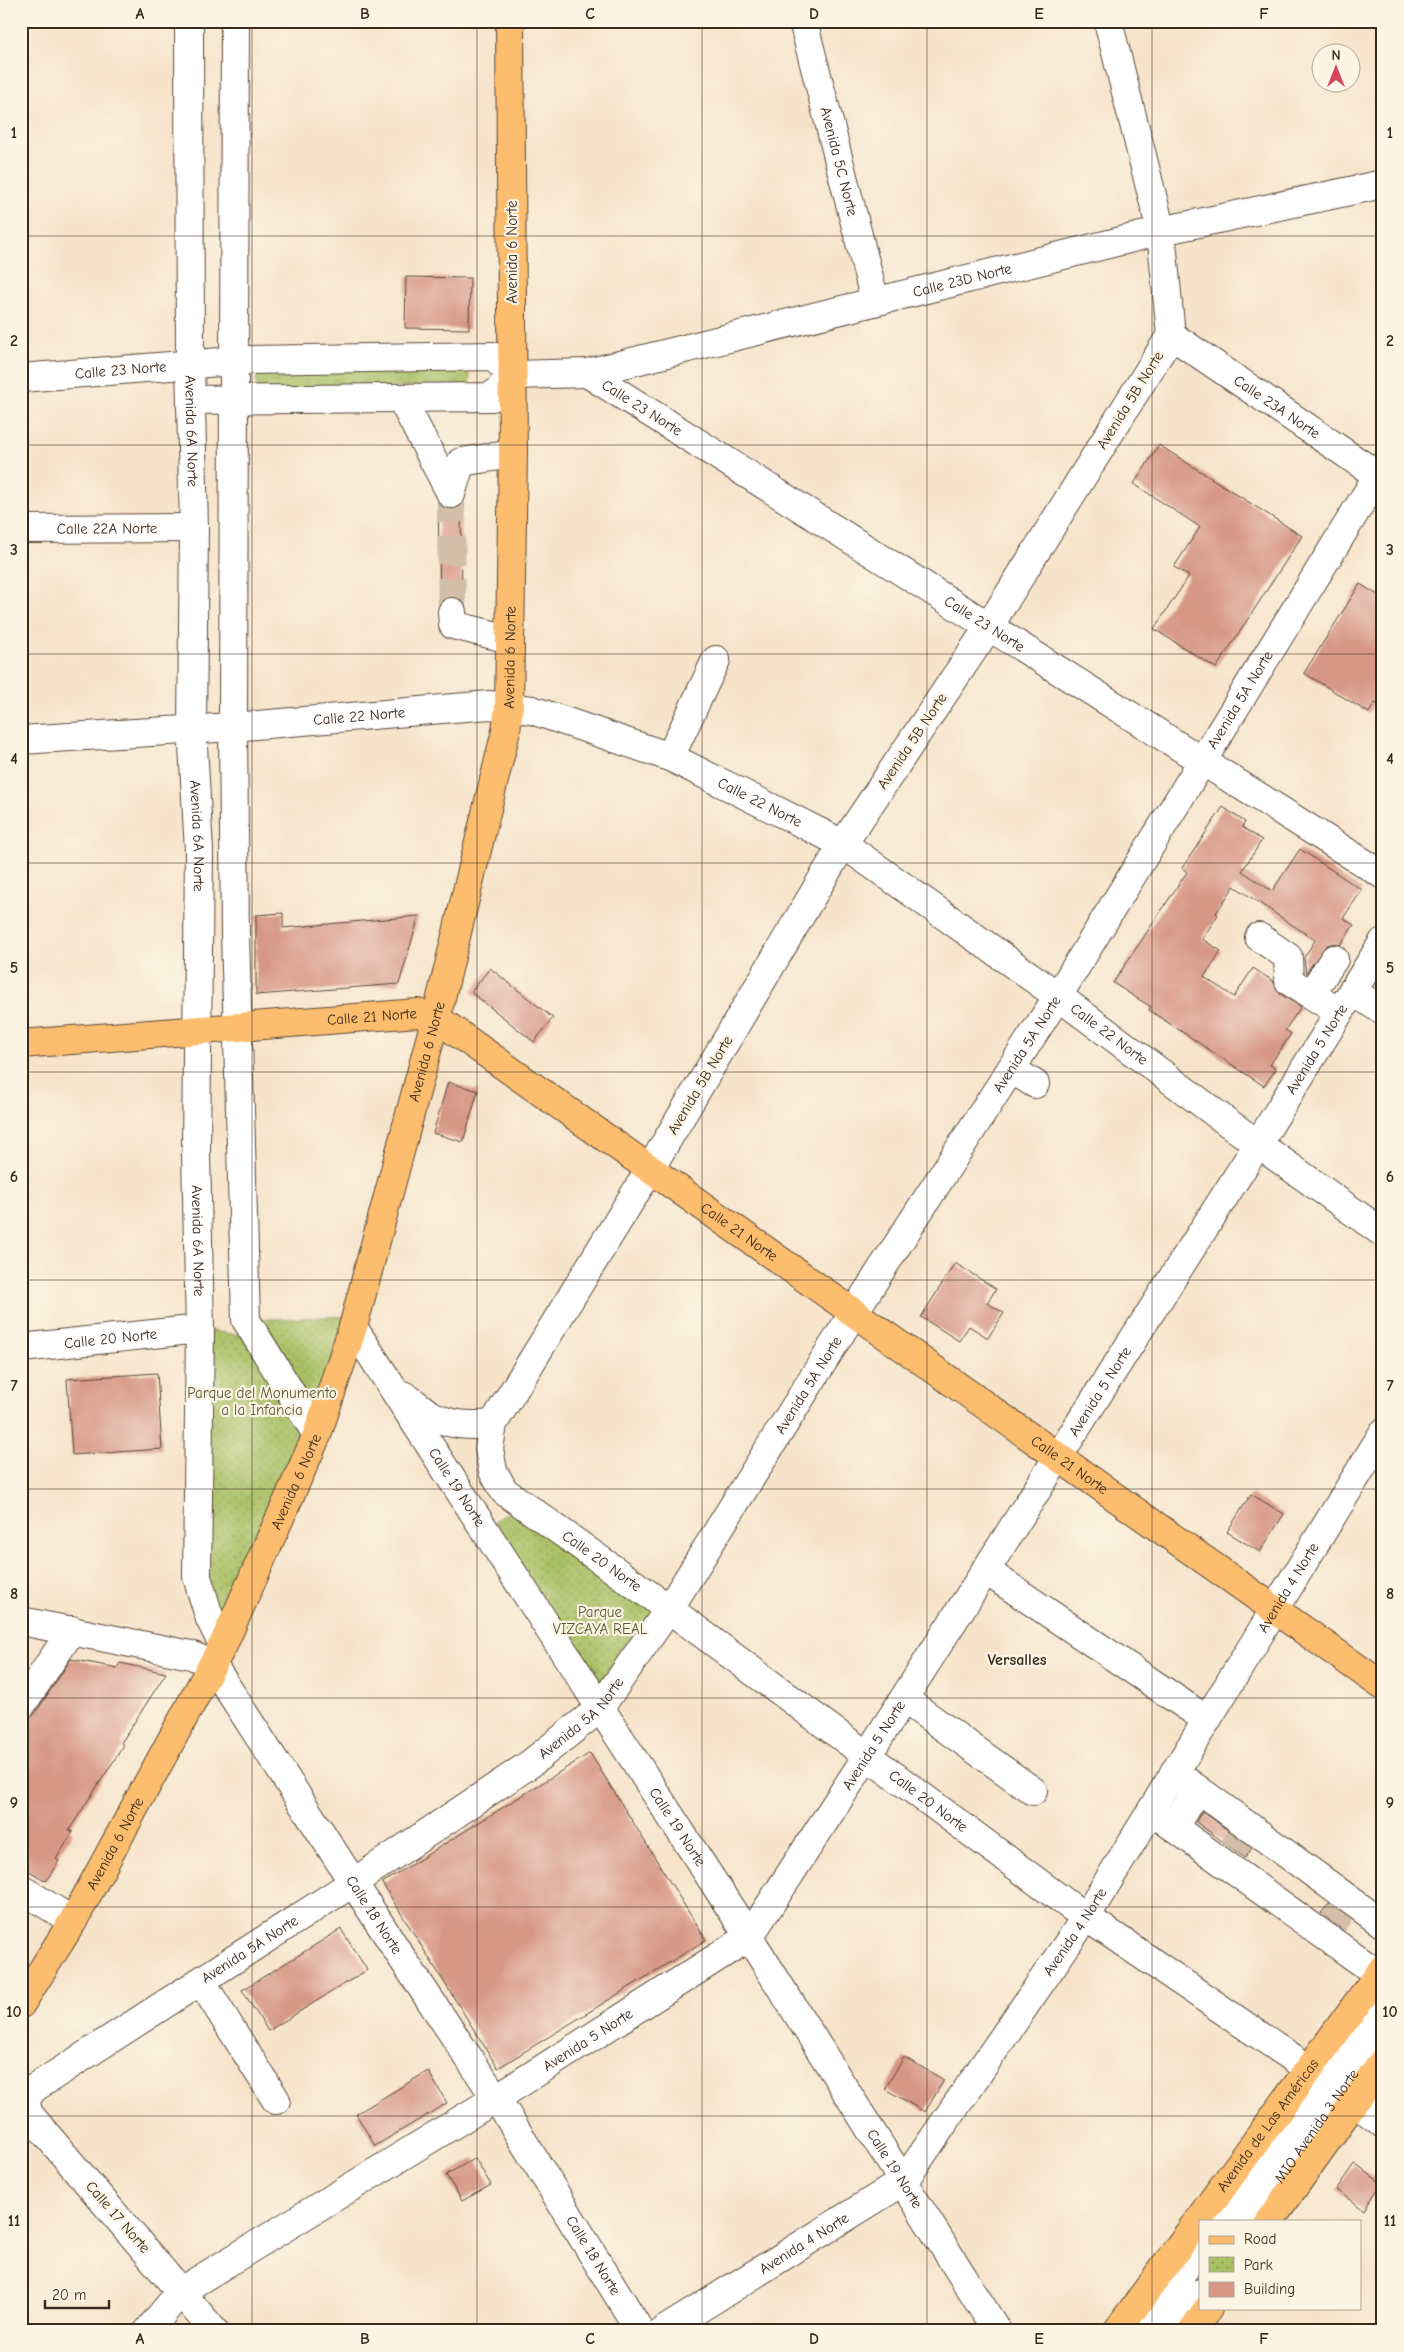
<svg xmlns="http://www.w3.org/2000/svg" width="1404" height="2352" viewBox="0 0 1404 2352" font-family="'Comic Neue',sans-serif">
	<style>
		.grass { fill: url(#grass-tufts); stroke: #727441 }
		.park { fill: url(#park-dots); stroke: #727441 }
		.building { fill: #d79786 }
		.lines { fill: none; stroke-linecap: round; stroke-linejoin: round }
		.minor-tunnel { stroke: #d1bfa8; stroke-width: 28; stroke-dasharray: 28 14; stroke-linecap: butt }
		.minor-casing { stroke: #574638; stroke-width: 30 }
		.major-casing { stroke: #574638; stroke-width: 30 }
		.minor { stroke: #fff; stroke-width: 28 }
		.major { stroke: #fcbd6e; stroke-width: 28 }
		.grid { fill: none; stroke: #3b2a1e; stroke-width: 1; stroke-opacity: 0.55 }
		.labels { text-anchor: middle; stroke-width: 4.5; stroke-linejoin: round; paint-order: stroke }
		.street-label { font-size: 15px; fill: #3b2a1e; stroke: #fcf5e5 }
		.park-label { font-size: 15px; fill: #5c5733; stroke: #fcf5e5 }
		.neighbourhood-label { font-size: 16px; font-weight: bold; fill: #3b2a1e; stroke: #fcf5e5 }
		.neatline { fill: none; stroke: #3b2a1e; stroke-width: 2 }
		.grid-label { font-size: 16px; text-anchor: middle; font-weight: bold; fill: #3b2a1e }
	</style>
	<defs>
		<pattern id="grass-tufts" width="24" height="20" patternUnits="userSpaceOnUse" patternTransform="scale(1.25)"><rect width="24" height="20" fill="#a8bf64"/><path d="M3 7l-1-3M5 7V3M7 7l1-3M15 17l-1-3M17 17v-4M19 17l1-3" fill="none" stroke="#8a9b52"/></pattern>
		<pattern id="park-dots" width="8" height="8" patternUnits="userSpaceOnUse" patternTransform="scale(1.25)"><rect width="8" height="8" fill="#a8bf64"/><path d="M2 2h.1M6 6h.1" fill="none" stroke="#8a9b52" stroke-width="1.8" stroke-linecap="round"/></pattern>
	</defs>
	<rect width="100%" height="100%" fill="#fcf5e5"/>
	<filter id="ink" filterUnits="userSpaceOnUse"><feTurbulence type="fractalNoise" baseFrequency=".02" numOctaves="2"/><feDisplacementMap in="SourceGraphic" scale="10" xChannelSelector="R" yChannelSelector="G"/><feConvolveMatrix kernelMatrix="1 2 1 2 8 2 1 2 1" color-interpolation-filters="sRGB"/></filter>
	<filter id="wash" filterUnits="userSpaceOnUse"><feTurbulence type="fractalNoise" baseFrequency=".0096" numOctaves="4" result="noise"/><feDisplacementMap in="SourceGraphic" scale="20" xChannelSelector="R" yChannelSelector="G"/><feGaussianBlur stdDeviation="1.12" result="paint"/><feColorMatrix in="noise" values="0 0 0 0 0 0 0 0 0 0 0 0 0 0 0 0 0 1.4 0 .05"/><feComposite in="paint" operator="in"/></filter>
	<g filter="url(#wash)">
		<rect width="100%" height="100%" fill="#f6e4ca"/>
		<path class="grass" d="M 467,367 L 470,378 L 469,385 L 259,391 L 256,381 L 259,370 Z"/>
		<path class="park" d="M 355,1316 L 236,1618 L 210,1618 L 200,1329 L 257,1338 L 246,1320 Z
			M 513,1510 L 669,1609 L 599,1709 L 494,1523 L 501,1516 Z"/>
		<g id="blocks">
			<path class="building" d="M 406,277 L 470,278 L 469,329 L 405,328 Z
				M 1159,445 L 1302,536 L 1216,668 L 1154,629 L 1189,576 L 1174,567 L 1200,527 L 1134,484 Z
				M 438,503 L 450,510 L 461,506 L 462,601 L 450,597 L 440,603 Z
				M 1360,584 L 1383,598 L 1383,707 L 1375,703 L 1369,713 L 1304,673 Z
				M 1223,807 L 1245,822 L 1242,827 L 1262,840 L 1242,871 L 1272,891 L 1300,849 L 1362,890 L 1343,918 L 1354,925 L 1340,945 L 1334,943 L 1327,945 L 1306,973 L 1304,958 L 1315,940 L 1234,886 L 1216,913 L 1218,915 L 1202,939 L 1221,951 L 1204,977 L 1234,997 L 1253,968 L 1273,981 L 1280,994 L 1301,1007 L 1285,1030 L 1291,1034 L 1270,1065 L 1276,1069 L 1264,1086 L 1149,1010 L 1151,1007 L 1113,983 L 1187,872 L 1182,868 Z
				M 283,913 L 283,928 L 419,916 L 399,984 L 256,995 L 256,915 Z
				M 490,968 L 553,1018 L 534,1042 L 471,992 Z
				M 448,1082 L 478,1091 L 463,1142 L 433,1133 Z
				M 955,1263 L 996,1289 L 987,1303 L 1004,1313 L 988,1338 L 969,1326 L 959,1341 L 921,1317 Z
				M 157,1373 L 162,1449 L 72,1455 L 67,1379 Z
				M 1251,1494 L 1284,1514 L 1260,1552 L 1227,1532 Z
				M 71,1659 L 117,1668 L 120,1663 L 166,1673 L 121,1743 L 124,1745 L 69,1830 L 73,1832 L 56,1859 L 59,1861 L 46,1881 L 21,1866 L 21,1732 L 28,1720 L 34,1715 Z
				M 590,1753 L 706,1940 L 498,2068 L 382,1883 Z
				M 1202,1811 L 1252,1848 L 1245,1858 L 1196,1822 Z
				M 1329,1904 L 1349,1919 L 1342,1929 L 1321,1913 Z
				M 341,1929 L 367,1970 L 268,2031 L 242,1990 Z
				M 904,2057 L 944,2080 L 925,2112 L 885,2089 Z
				M 428,2071 L 447,2103 L 375,2146 L 356,2114 Z
				M 475,2158 L 491,2185 L 462,2201 L 446,2175 Z
				M 1354,2164 L 1382,2183 L 1364,2210 L 1336,2190 Z"/>
		</g>
	</g>
	<g filter="url(#ink)">
		<use href="#blocks" fill-opacity="0" stroke="#574638" stroke-width="1"/>
		<g class="lines">
			<path class="minor-tunnel" d="M 451,494 L 452,612
				M 1233,1849 L 1244,1833
				M 1333,1923 L 1347,1903"/>
			<g class="minor-casing">
				<g id="minor">
					<path id="s1" d="M 189,21 L 190,365 L 194,528 L 192,728 L 199,851 L 196,1153 L 200,1329 L 197,1577 L 210,1619 L 223,1645"/>
					<path d="M 235,21 L 233,727 L 235,934 L 246,1320 L 317,1435"/>
					<path id="s2" d="M 803,21 L 875,301"/>
					<path id="s3" d="M 1108,21 L 1161,231 L 1171,335 L 988,628 L 843,844 L 650,1169 L 493,1424 L 489,1449 L 493,1471 L 504,1491 L 669,1609 L 1070,1906 L 1309,2069"/>
					<path id="s4" d="M 1171,335 L 1383,479"/>
					<path id="s5" d="M 587,373 L 1383,875"/>
					<path id="s6" d="M 21,378 L 245,360 L 492,356 L 513,375"/>
					<path d="M 401,398 L 451,494"/>
					<path id="s7" d="M 191,400 L 492,397 L 513,375 L 587,373 L 1161,231 L 1383,184"/>
					<path d="M 451,494 L 461,462 L 513,454"/>
					<path id="s8" d="M 21,529 L 194,528"/>
					<path d="M 452,612 L 453,625 L 509,639"/>
					<path id="s9" d="M 21,740 L 233,727 L 489,705 L 532,710 L 670,757 L 843,844 L 1058,996 L 1227,1122 L 1383,1233"/>
					<path d="M 670,757 L 716,660"/>
					<path d="M 1259,937 L 1288,957 L 1289,981 L 1339,1012"/>
					<path d="M 1352,991 L 1383,1011"/>
					<path d="M 1311,994 L 1334,959"/>
					<path d="M 1011,1069 L 1035,1084"/>
					<path id="s10" d="M 353,1327 L 749,1937 L 997,2331"/>
					<path id="s11" d="M 21,1348 L 200,1329"/>
					<path d="M 403,1395 C 412,1400 419,1407 428,1413 C 448,1426 470,1426 493,1424"/>
					<path d="M 985,1570 L 1207,1720"/>
					<path id="s12" d="M 21,1621 L 191,1655 L 212,1664 L 402,1958 L 507,2115 L 640,2331"/>
					<path d="M 904,1699 L 1033,1791"/>
					<path d="M 21,1706 L 72,1630"/>
					<path d="M 1174,1772 L 1383,1924"/>
					<path d="M 1151,1811 L 1378,1974"/>
					<path d="M 1174,1827 L 1197,1789"/>
					<path d="M 21,1889 L 73,1921"/>
					<path d="M 201,1981 L 276,2100"/>
					<path d="M 1354,2101 L 1383,2124"/>
					<path d="M 1219,2221 L 1367,2012"/>
					<path id="s13" d="M 1250,2221 L 1383,2031"/>
					<path id="s14" d="M 148,2331 L 181,2291 L 495,2099 L 749,1937 L 867,1756 L 1258,1144 L 1383,942"/>
					<path id="s15" d="M 214,2331 L 29,2114 L 25,2101 L 33,2089 L 354,1882 L 530,1764 L 599,1709 L 669,1609 L 854,1312 L 1058,996 L 1383,467"/>
					<path id="s16" d="M 663,2331 L 904,2181 L 1086,1917 L 1383,1433"/>
					<path d="M 1141,2331 L 1200,2247"/>
					<path d="M 1174,2331 L 1200,2293"/>
				</g>
			</g>
			<g class="major-casing">
				<g id="major">
					<path id="s17" d="M 21,1044 L 418,1013 L 436,1018 L 1383,1686"/>
					<path id="s18" d="M 21,2004 L 73,1921 L 223,1645 L 317,1435 L 353,1327 L 440,1002 L 506,731 L 509,706 L 513,454 L 510,21"/>
					<path d="M 1270,2221 L 1383,2061"/>
					<path id="s19" d="M 1117,2331 L 1383,1968"/>
					<path d="M 1192,2331 L 1208,2308"/>
				</g>
			</g>
			<use href="#minor" class="minor"/>
			<use href="#major" class="major"/>
		</g>
	</g>
	<path class="grid" d="M 252,21 L 252,2331M 477,21 L 477,2331M 702,21 L 702,2331M 927,21 L 927,2331M 1152,21 L 1152,2331M 21,236 L 1383,236M 21,445 L 1383,445M 21,654 L 1383,654M 21,863 L 1383,863M 21,1072 L 1383,1072M 21,1280 L 1383,1280M 21,1489 L 1383,1489M 21,1698 L 1383,1698M 21,1907 L 1383,1907M 21,2116 L 1383,2116"/>
	<g class="labels">
		<g class="street-label">
			<text dy="5" stroke="none"><textPath href="#s2" startOffset="145">Avenida 5C Norte</textPath></text>
			<text transform="translate(512 252) rotate(-90)" y="5">Avenida 6 Norte</text>
			<text dy="5" stroke="none"><textPath href="#s7" startOffset="792">Calle 23D Norte</textPath></text>
			<text dy="5" stroke="none"><textPath href="#s6" startOffset="100">Calle 23 Norte</textPath></text>
			<text transform="translate(1130 400) rotate(-58)" y="5">Avenida 5B Norte</text>
			<text dy="5" stroke="none"><textPath href="#s4" startOffset="128">Calle 23A Norte</textPath></text>
			<text dy="5" stroke="none"><textPath href="#s5" startOffset="65">Calle 23 Norte</textPath></text>
			<text dy="5" stroke="none"><textPath href="#s1" startOffset="410">Avenida 6A Norte</textPath></text>
			<text dy="5" stroke="none"><textPath href="#s8" startOffset="86">Calle 22A Norte</textPath></text>
			<text dy="5" stroke="none"><textPath href="#s5" startOffset="470">Calle 23 Norte</textPath></text>
			<text dy="5" stroke="none"><textPath href="#s18" startOffset="1445">Avenida 6 Norte</textPath></text>
			<text dy="5" stroke="none"><textPath href="#s15" startOffset="2191">Avenida 5A Norte</textPath></text>
			<text dy="5" stroke="none"><textPath href="#s9" startOffset="339">Calle 22 Norte</textPath></text>
			<text transform="translate(912 741) rotate(-56)" y="5">Avenida 5B Norte</text>
			<text dy="5" stroke="none"><textPath href="#s9" startOffset="759">Calle 22 Norte</textPath></text>
			<text dy="5" stroke="none"><textPath href="#s1" startOffset="815">Avenida 6A Norte</textPath></text>
			<text dy="5" stroke="none"><textPath href="#s17" startOffset="352">Calle 21 Norte</textPath></text>
			<text dy="5" stroke="none"><textPath href="#s9" startOffset="1179">Calle 22 Norte</textPath></text>
			<text dy="5" stroke="none"><textPath href="#s15" startOffset="1786">Avenida 5A Norte</textPath></text>
			<text dy="5" stroke="none"><textPath href="#s14" startOffset="1775">Avenida 5 Norte</textPath></text>
			<text dy="5" stroke="none"><textPath href="#s18" startOffset="1041">Avenida 6 Norte</textPath></text>
			<text transform="translate(700 1085) rotate(-59)" y="5">Avenida 5B Norte</text>
			<text dy="5" stroke="none"><textPath href="#s17" startOffset="788">Calle 21 Norte</textPath></text>
			<text dy="5" stroke="none"><textPath href="#s1" startOffset="1220">Avenida 6A Norte</textPath></text>
			<text dy="5" stroke="none"><textPath href="#s11" startOffset="90">Calle 20 Norte</textPath></text>
			<text dy="5" stroke="none"><textPath href="#s15" startOffset="1381">Avenida 5A Norte</textPath></text>
			<text dy="5" stroke="none"><textPath href="#s14" startOffset="1370">Avenida 5 Norte</textPath></text>
			<text dy="5" stroke="none"><textPath href="#s17" startOffset="1192">Calle 21 Norte</textPath></text>
			<text dy="5" stroke="none"><textPath href="#s18" startOffset="591">Avenida 6 Norte</textPath></text>
			<text dy="5" stroke="none"><textPath href="#s10" startOffset="191">Calle 19 Norte</textPath></text>
			<text dy="5" stroke="none"><textPath href="#s3" startOffset="1795">Calle 20 Norte</textPath></text>
			<text dy="5" stroke="none"><textPath href="#s16" startOffset="991">Avenida 4 Norte</textPath></text>
			<text dy="5" stroke="none"><textPath href="#s15" startOffset="976">Avenida 5A Norte</textPath></text>
			<text dy="5" stroke="none"><textPath href="#s14" startOffset="950">Avenida 5 Norte</textPath></text>
			<text dy="5" stroke="none"><textPath href="#s3" startOffset="2200">Calle 20 Norte</textPath></text>
			<text dy="5" stroke="none"><textPath href="#s10" startOffset="596">Calle 19 Norte</textPath></text>
			<text dy="5" stroke="none"><textPath href="#s18" startOffset="186">Avenida 6 Norte</textPath></text>
			<text dy="5" stroke="none"><textPath href="#s12" startOffset="495">Calle 18 Norte</textPath></text>
			<text dy="5" stroke="none"><textPath href="#s16" startOffset="586">Avenida 4 Norte</textPath></text>
			<text dy="5" stroke="none"><textPath href="#s15" startOffset="571">Avenida 5A Norte</textPath></text>
			<text dy="5" stroke="none"><textPath href="#s14" startOffset="530">Avenida 5 Norte</textPath></text>
			<text dy="5" stroke="none"><textPath href="#s19" startOffset="255">Avenida de Las Américas</textPath></text>
			<text dy="5" stroke="none"><textPath href="#s13" startOffset="116">MIO Avenida 3 Norte</textPath></text>
			<text dy="5" stroke="none"><textPath href="#s10" startOffset="1001">Calle 19 Norte</textPath></text>
			<text transform="translate(118 2217) rotate(49)" y="5">Calle 17 Norte</text>
			<text dy="5" stroke="none"><textPath href="#s16" startOffset="166">Avenida 4 Norte</textPath></text>
			<text dy="5" stroke="none"><textPath href="#s12" startOffset="900">Calle 18 Norte</textPath></text>
		</g>
		<g class="park-label">
			<text x="262" y="1398">Parque del Monumento<tspan x="262" dy="17">a la Infancia</tspan></text>
			<text x="600" y="1617">Parque<tspan x="600" dy="17">VIZCAYA REAL</tspan></text>
		</g>
		<g class="neighbourhood-label">
			<text x="1017" y="1665">Versalles</text>
		</g>
	</g>
	<rect width="1404" height="2352" fill="none" stroke="#fcf5e5" stroke-width="55"/>
	<rect x="1199" y="2220" width="162" height="90" fill="#fcf5e5" stroke="#afa495"/>
	<rect x="1209" y="2236" width="25" height="8" fill="#fcbd6e" stroke="#afa495"/>
	<text x="1244" y="2244" font-size="15" fill="#3b2a1e">Road</text>
	<rect x="1209" y="2257" width="25" height="15" fill="url(#park-dots)" stroke="#afa495"/>
	<text x="1244" y="2270" font-size="15" fill="#3b2a1e">Park</text>
	<rect x="1209" y="2282" width="25" height="15" fill="#d79786" stroke="#afa495"/>
	<text x="1244" y="2294" font-size="15" fill="#3b2a1e">Building</text>
	<g transform="translate(1336 68)"><circle r="24" fill="#fcf5e5" stroke="#afa495"/>
	<path d="M0-4L9 19L0 12L-9 19Z" fill="#d1495b"/>
	<text y="-8" font-size="14" font-weight="bold" text-anchor="middle" fill="#3b2a1e">N</text>
	</g>
	<path d="M45 2300v8h64v-8" fill="none" stroke="#3b2a1e" stroke-width="2.5"/>
	<text x="52" y="2300" font-size="15" fill="#3b2a1e" stroke="#fcf5e5" stroke-width="4" paint-order="stroke">20 m</text>
	<rect x="28" y="28" width="1348" height="2296" class="neatline"/>
	<g class="grid-label">
		<text x="140" y="19">A</text>
		<text x="365" y="19">B</text>
		<text x="590" y="19">C</text>
		<text x="814" y="19">D</text>
		<text x="1039" y="19">E</text>
		<text x="1264" y="19">F</text>
		<text x="14" y="138">1</text>
		<text x="1390" y="138">1</text>
		<text x="14" y="346">2</text>
		<text x="1390" y="346">2</text>
		<text x="14" y="555">3</text>
		<text x="1390" y="555">3</text>
		<text x="14" y="764">4</text>
		<text x="1390" y="764">4</text>
		<text x="14" y="973">5</text>
		<text x="1390" y="973">5</text>
		<text x="14" y="1182">6</text>
		<text x="1390" y="1182">6</text>
		<text x="14" y="1391">7</text>
		<text x="1390" y="1391">7</text>
		<text x="14" y="1599">8</text>
		<text x="1390" y="1599">8</text>
		<text x="14" y="1808">9</text>
		<text x="1390" y="1808">9</text>
		<text x="14" y="2017">10</text>
		<text x="1390" y="2017">10</text>
		<text x="14" y="2226">11</text>
		<text x="1390" y="2226">11</text>
		<text x="140" y="2344">A</text>
		<text x="365" y="2344">B</text>
		<text x="590" y="2344">C</text>
		<text x="814" y="2344">D</text>
		<text x="1039" y="2344">E</text>
		<text x="1264" y="2344">F</text>
	</g>
</svg>
